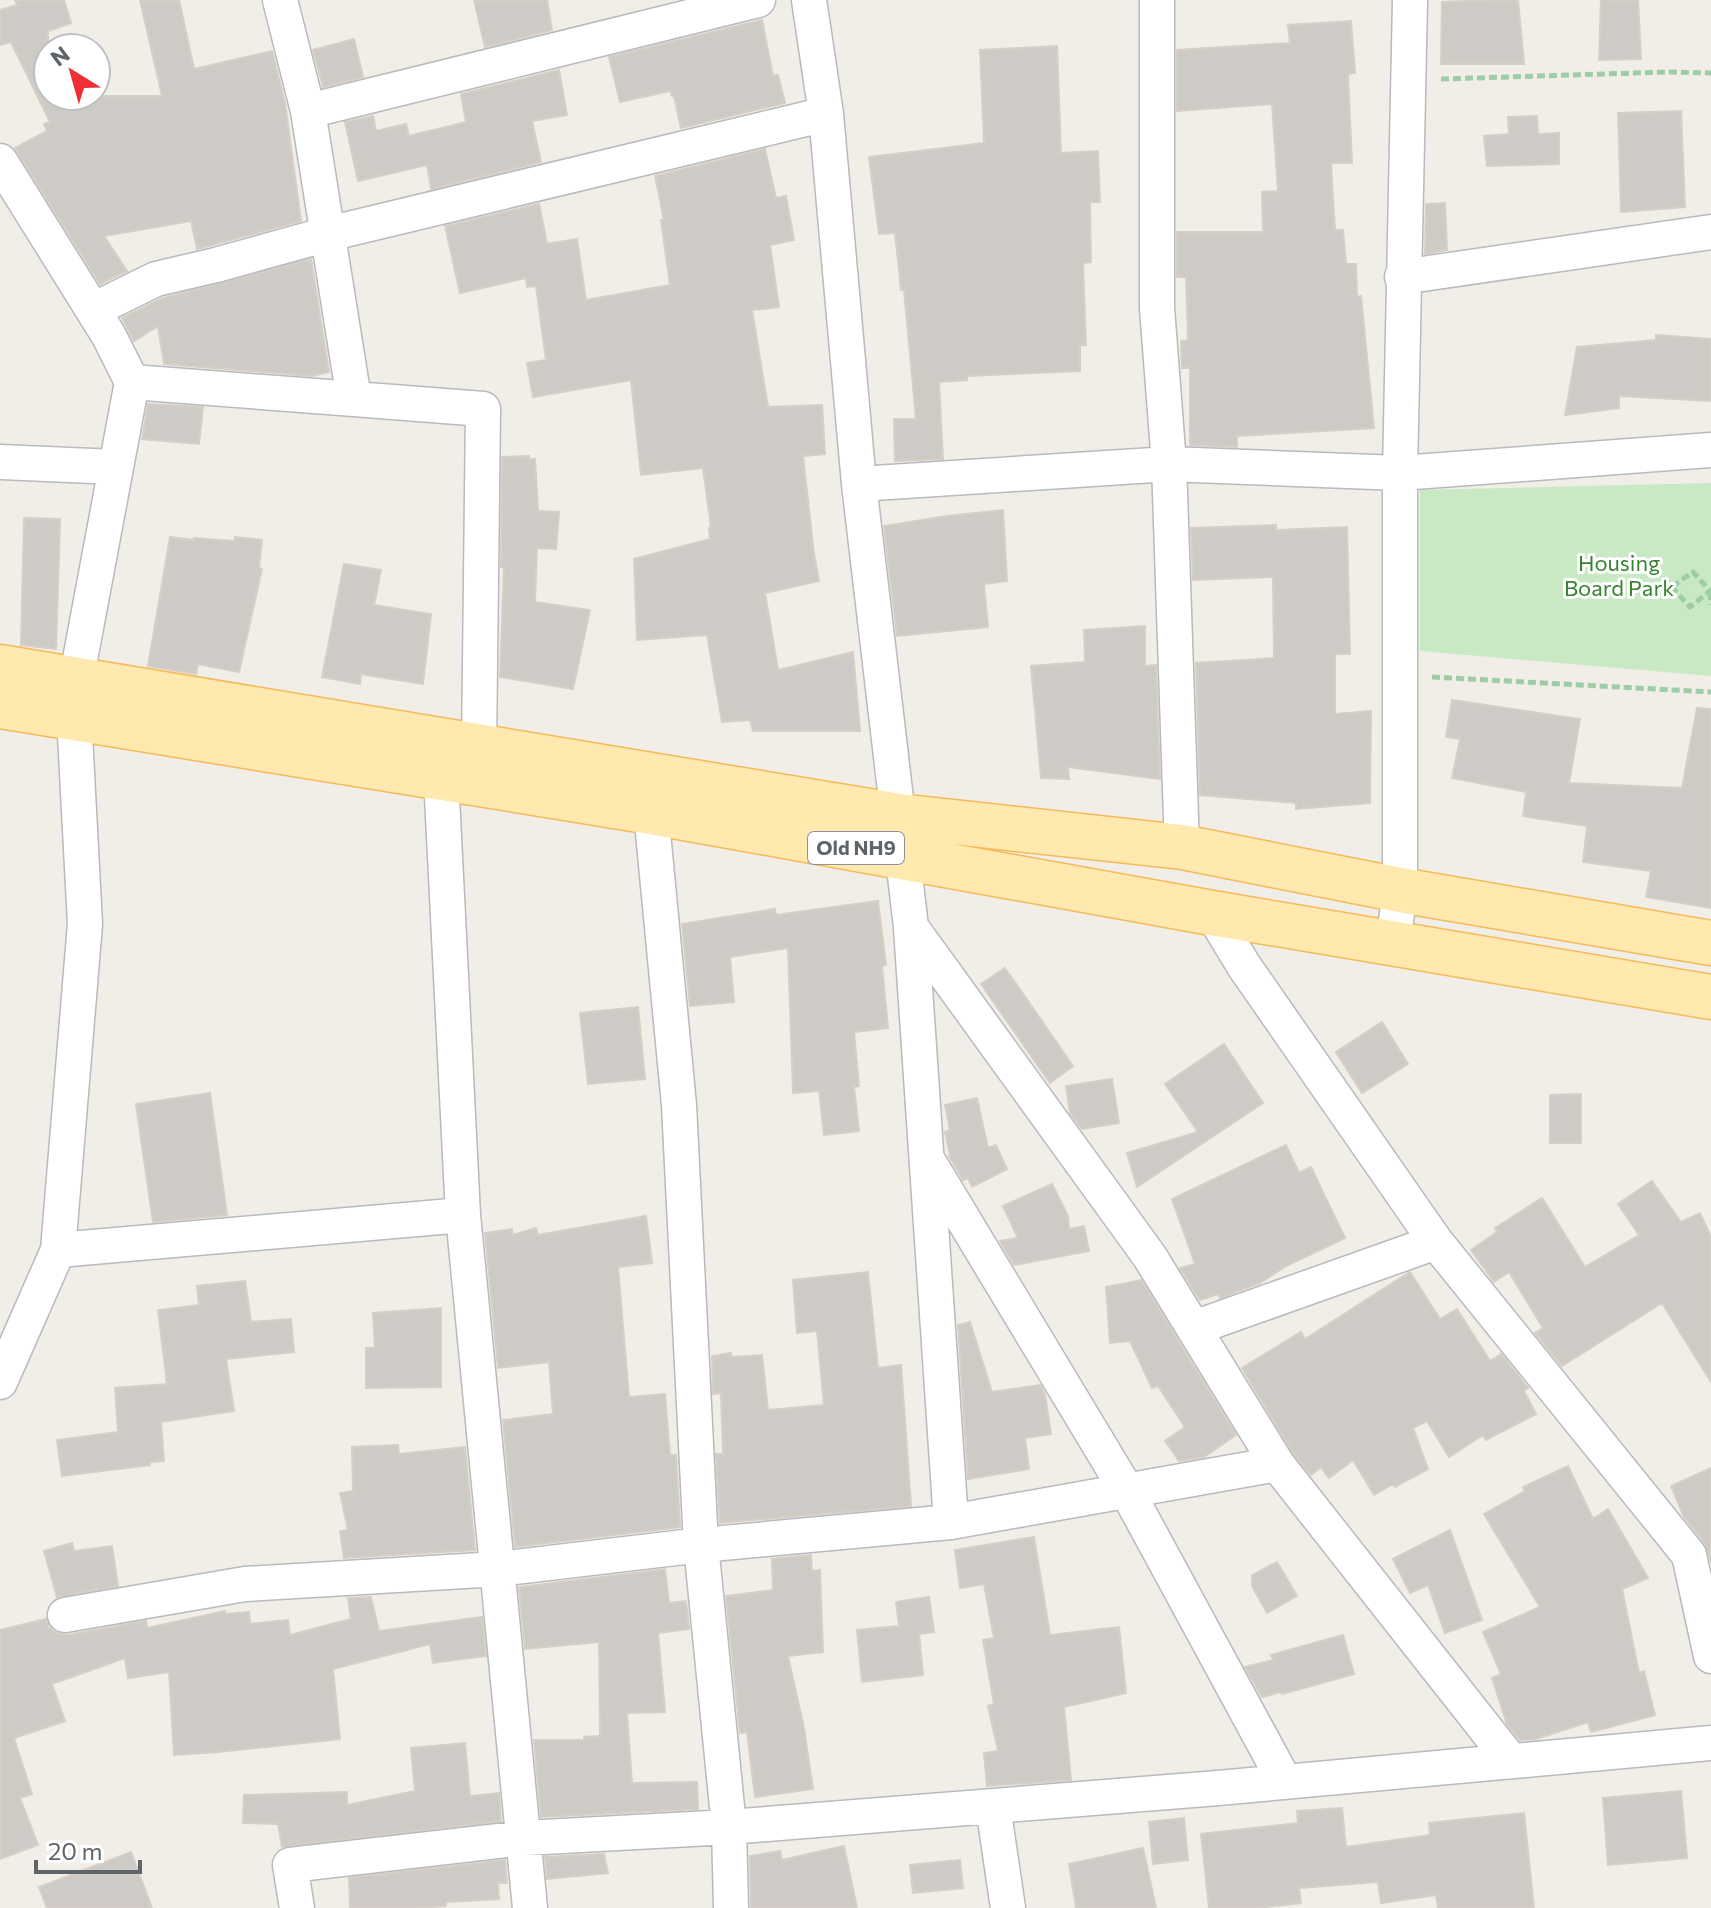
<svg xmlns="http://www.w3.org/2000/svg" width="1711" height="1908" viewBox="0 0 1711 1908" font-family="Commissioner,sans-serif">
	<style>
		.green { fill: #c8e9c3 }
		.building { fill: #cecbc6; stroke: #d6cfc5; stroke-width: 2 }
		.lines { fill: none; stroke-linecap: round; stroke-linejoin: round }
		.street-casing { stroke: #b7babe; stroke-width: 37 }
		.primary-casing { stroke: #f6b95b; stroke-width: 47 }
		.path { stroke: #9dcda6; stroke-width: 5; stroke-dasharray: 8 4; stroke-linecap: butt }
		.street { stroke: #fff; stroke-width: 34 }
		.primary { stroke: #ffe9ae; stroke-width: 44 }
		.labels { text-anchor: middle; stroke-width: 6; stroke-linejoin: round; paint-order: stroke }
		.shield { fill: #fff; stroke: #8e9295; stroke-width: 2 }
		.shield-label { font-size: 20px; font-weight: bold; fill: #5e6468 }
		.park-label { font-size: 22px; fill: #378331; stroke: #fff }
	</style>
	<rect width="100%" height="100%" fill="#f1eee7"/>
	<path class="green" d="M 1711,483 L 1711,676 L 1420,651 L 1420,490 Z"/>
	<path class="building" d="M 15,0 L 64,0 L 71,23 L 48,31 L 48,96 L 162,96 L 140,0 L 179,0 L 194,69 L 272,51 L 285,103 L 301,221 L 197,249 L 191,221 L 104,236 L 127,271 L 100,284 L 15,148 L 47,131 L 44,124 L 50,122 L 11,42 L 0,45 L 0,10 L 17,5 Z
		M 474,0 L 547,0 L 552,30 L 485,47 Z
		M 1488,0 L 1518,0 L 1524,64 L 1441,64 L 1442,2 Z
		M 1601,0 L 1638,0 L 1641,59 L 1599,60 Z
		M 762,20 L 773,76 L 778,75 L 785,103 L 681,128 L 674,96 L 672,96 L 670,91 L 620,102 L 609,57 Z
		M 1351,21 L 1355,73 L 1348,74 L 1352,163 L 1331,163 L 1335,230 L 1343,230 L 1346,264 L 1356,264 L 1357,297 L 1361,296 L 1374,428 L 1237,436 L 1237,447 L 1190,445 L 1190,368 L 1182,368 L 1181,341 L 1188,340 L 1186,277 L 1177,277 L 1177,232 L 1263,232 L 1262,192 L 1278,191 L 1272,104 L 1177,111 L 1177,50 L 1290,43 L 1288,25 Z
		M 354,39 L 363,77 L 323,87 L 313,50 Z
		M 1057,46 L 1061,153 L 1098,151 L 1100,202 L 1090,202 L 1091,262 L 1083,263 L 1086,345 L 1080,345 L 1080,371 L 967,376 L 967,380 L 939,382 L 943,459 L 895,461 L 894,419 L 916,419 L 904,290 L 901,290 L 895,233 L 879,234 L 869,157 L 984,143 L 980,50 Z
		M 559,70 L 567,115 L 532,121 L 541,162 L 431,189 L 427,165 L 358,181 L 345,122 L 373,116 L 376,131 L 406,124 L 409,136 L 466,122 L 461,94 Z
		M 1681,111 L 1685,207 L 1621,212 L 1618,113 Z
		M 1537,116 L 1538,134 L 1559,133 L 1559,164 L 1487,166 L 1484,136 L 1509,134 L 1508,117 Z
		M 765,149 L 776,198 L 786,196 L 794,240 L 770,245 L 779,307 L 752,310 L 768,407 L 822,405 L 825,454 L 803,456 L 814,554 L 819,581 L 765,593 L 778,670 L 853,652 L 860,731 L 753,731 L 750,720 L 722,722 L 707,635 L 637,640 L 634,559 L 710,539 L 709,528 L 711,527 L 703,468 L 641,475 L 631,380 L 533,397 L 527,363 L 546,360 L 536,286 L 527,287 L 526,278 L 460,293 L 445,226 L 539,204 L 547,244 L 577,239 L 586,300 L 670,285 L 661,220 L 664,220 L 655,176 Z
		M 1445,203 L 1447,250 L 1425,254 L 1426,204 Z
		M 311,259 L 329,372 L 312,376 L 164,364 L 158,326 L 134,341 L 122,318 L 163,298 Z
		M 1656,335 L 1711,339 L 1711,401 L 1619,396 L 1619,408 L 1565,415 L 1577,347 L 1656,340 Z
		M 148,404 L 203,407 L 199,444 L 142,439 Z
		M 529,456 L 529,459 L 535,459 L 538,511 L 559,512 L 556,549 L 537,548 L 535,602 L 590,610 L 573,689 L 500,677 L 504,567 L 501,567 L 502,457 Z
		M 1003,510 L 1007,581 L 984,584 L 988,627 L 897,636 L 884,526 L 947,516 Z
		M 24,518 L 60,519 L 56,649 L 21,645 Z
		M 1276,525 L 1276,530 L 1347,527 L 1350,654 L 1335,654 L 1335,714 L 1371,711 L 1370,803 L 1296,809 L 1296,803 L 1200,795 L 1196,663 L 1274,658 L 1273,577 L 1193,580 L 1191,528 Z
		M 170,537 L 194,540 L 194,538 L 234,541 L 235,537 L 262,540 L 259,568 L 262,569 L 239,672 L 198,664 L 196,674 L 148,666 Z
		M 344,564 L 381,570 L 374,605 L 431,614 L 423,684 L 361,674 L 360,684 L 322,677 Z
		M 1145,626 L 1145,666 L 1156,665 L 1160,779 L 1068,767 L 1069,779 L 1041,778 L 1031,666 L 1085,662 L 1084,630 Z
		M 1452,700 L 1580,719 L 1569,783 L 1682,788 L 1697,708 L 1711,709 L 1711,908 L 1646,897 L 1651,871 L 1583,862 L 1587,826 L 1523,816 L 1526,792 L 1452,778 L 1460,739 L 1446,737 Z
		M 878,901 L 886,965 L 882,966 L 888,1028 L 854,1032 L 859,1086 L 854,1087 L 859,1131 L 824,1135 L 819,1091 L 793,1093 L 788,948 L 730,957 L 734,1002 L 690,1006 L 682,924 L 775,909 L 776,915 Z
		M 1005,968 L 1073,1066 L 1050,1083 L 981,984 Z
		M 638,1007 L 645,1079 L 588,1084 L 580,1013 Z
		M 1382,1022 L 1408,1064 L 1362,1093 L 1336,1052 Z
		M 1224,1044 L 1263,1103 L 1137,1187 L 1127,1153 L 1198,1132 L 1165,1084 Z
		M 1112,1079 L 1119,1123 L 1082,1129 L 1070,1113 L 1066,1086 Z
		M 210,1093 L 227,1215 L 153,1222 L 136,1104 Z
		M 1581,1094 L 1581,1143 L 1550,1143 L 1550,1095 Z
		M 977,1098 L 988,1148 L 996,1145 L 1007,1169 L 972,1187 L 968,1178 L 963,1180 L 949,1156 L 950,1155 L 945,1132 L 950,1130 L 945,1105 Z
		M 1286,1145 L 1299,1173 L 1311,1167 L 1345,1238 L 1286,1266 L 1260,1283 L 1220,1298 L 1218,1294 L 1200,1300 L 1180,1268 L 1195,1264 L 1172,1199 Z
		M 1652,1181 L 1681,1222 L 1700,1213 L 1711,1237 L 1711,1382 L 1662,1303 L 1562,1366 L 1535,1333 L 1543,1328 L 1509,1272 L 1494,1282 L 1471,1250 L 1497,1232 L 1495,1228 L 1542,1198 L 1585,1267 L 1639,1235 L 1618,1204 Z
		M 1052,1184 L 1068,1216 L 1069,1229 L 1084,1226 L 1089,1251 L 1014,1265 L 1000,1241 L 1018,1238 L 1003,1206 Z
		M 646,1216 L 652,1263 L 618,1267 L 629,1397 L 665,1394 L 670,1455 L 676,1455 L 680,1527 L 515,1547 L 503,1420 L 553,1414 L 549,1362 L 498,1368 L 485,1233 L 512,1229 L 513,1235 L 536,1228 L 538,1235 Z
		M 868,1272 L 878,1368 L 901,1365 L 911,1506 L 720,1523 L 716,1454 L 723,1454 L 721,1393 L 713,1394 L 712,1356 L 731,1353 L 731,1357 L 762,1355 L 768,1410 L 824,1405 L 817,1331 L 797,1333 L 793,1280 Z
		M 1410,1272 L 1440,1319 L 1457,1309 L 1490,1361 L 1501,1354 L 1528,1388 L 1524,1391 L 1536,1414 L 1486,1440 L 1483,1435 L 1449,1457 L 1427,1421 L 1413,1428 L 1428,1469 L 1395,1487 L 1393,1484 L 1374,1495 L 1353,1460 L 1329,1478 L 1321,1467 L 1311,1475 L 1293,1453 L 1242,1368 L 1301,1332 L 1305,1339 Z
		M 1141,1280 L 1236,1435 L 1204,1457 L 1179,1461 L 1165,1441 L 1185,1427 L 1158,1386 L 1152,1388 L 1130,1341 L 1110,1343 L 1106,1287 Z
		M 245,1281 L 251,1322 L 291,1319 L 294,1352 L 226,1359 L 234,1411 L 161,1422 L 164,1461 L 150,1462 L 150,1465 L 62,1476 L 57,1440 L 118,1432 L 115,1388 L 167,1384 L 158,1310 L 199,1305 L 197,1286 Z
		M 441,1308 L 441,1387 L 366,1388 L 366,1348 L 375,1348 L 373,1313 Z
		M 970,1322 L 992,1392 L 1040,1385 L 1045,1394 L 1051,1434 L 1025,1438 L 1029,1469 L 968,1479 L 958,1325 Z
		M 398,1445 L 399,1454 L 465,1447 L 475,1550 L 344,1558 L 340,1531 L 348,1530 L 340,1493 L 353,1491 L 352,1447 Z
		M 1568,1466 L 1593,1519 L 1608,1509 L 1648,1578 L 1622,1589 L 1639,1673 L 1644,1671 L 1655,1715 L 1591,1732 L 1588,1722 L 1536,1739 L 1520,1740 L 1507,1724 L 1492,1678 L 1501,1674 L 1483,1632 L 1540,1607 L 1484,1514 L 1525,1491 L 1523,1487 Z
		M 1711,1468 L 1711,1562 L 1705,1543 L 1684,1517 L 1671,1486 Z
		M 1450,1530 L 1482,1620 L 1445,1633 L 1428,1585 L 1410,1593 L 1393,1559 Z
		M 1034,1537 L 1050,1635 L 1119,1627 L 1126,1693 L 1064,1707 L 1071,1780 L 987,1786 L 984,1753 L 998,1751 L 988,1706 L 994,1704 L 983,1640 L 994,1638 L 984,1584 L 960,1588 L 955,1550 Z
		M 72,1543 L 74,1551 L 112,1546 L 118,1586 L 57,1597 L 44,1551 Z
		M 811,1555 L 812,1571 L 820,1570 L 823,1652 L 788,1656 L 804,1728 L 813,1789 L 755,1797 L 747,1732 L 740,1733 L 726,1596 L 773,1590 L 772,1559 Z
		M 1277,1562 L 1297,1596 L 1267,1613 L 1252,1586 L 1252,1575 Z
		M 665,1569 L 669,1603 L 686,1601 L 689,1629 L 658,1633 L 665,1712 L 627,1713 L 632,1783 L 697,1782 L 698,1809 L 541,1817 L 534,1740 L 584,1740 L 584,1737 L 600,1736 L 599,1642 L 525,1649 L 519,1587 Z
		M 371,1597 L 379,1631 L 482,1617 L 486,1656 L 433,1663 L 430,1644 L 333,1669 L 340,1739 L 218,1752 L 174,1755 L 169,1672 L 128,1678 L 125,1658 L 52,1684 L 65,1721 L 14,1738 L 32,1794 L 20,1798 L 38,1845 L 0,1859 L 0,1630 L 46,1619 L 49,1627 L 57,1633 L 68,1635 L 146,1621 L 147,1628 L 225,1611 L 225,1614 L 249,1612 L 250,1624 L 288,1620 L 290,1635 L 351,1619 L 348,1598 Z
		M 929,1597 L 934,1632 L 919,1634 L 923,1675 L 862,1682 L 857,1630 L 899,1626 L 896,1602 Z
		M 1343,1635 L 1354,1674 L 1282,1694 L 1281,1692 L 1262,1697 L 1245,1667 L 1273,1660 L 1271,1655 Z
		M 465,1743 L 470,1796 L 499,1793 L 501,1821 L 282,1847 L 278,1824 L 243,1823 L 244,1795 L 347,1792 L 347,1805 L 415,1791 L 411,1748 Z
		M 1681,1791 L 1687,1858 L 1608,1865 L 1603,1798 Z
		M 1342,1808 L 1346,1847 L 1430,1835 L 1429,1823 L 1524,1813 L 1534,1908 L 1438,1908 L 1436,1895 L 1381,1903 L 1378,1882 L 1299,1888 L 1301,1903 L 1257,1908 L 1209,1908 L 1201,1834 L 1298,1823 L 1297,1811 Z
		M 1184,1818 L 1188,1860 L 1153,1864 L 1149,1822 Z
		M 844,1846 L 857,1908 L 751,1908 L 750,1856 L 780,1851 L 782,1860 Z
		M 1143,1848 L 1156,1908 L 1076,1908 L 1069,1864 Z
		M 131,1852 L 152,1908 L 47,1908 L 39,1887 Z
		M 604,1854 L 608,1873 L 547,1879 L 545,1857 Z
		M 505,1860 L 507,1883 L 498,1883 L 499,1899 L 446,1902 L 446,1906 L 415,1908 L 350,1908 L 349,1878 Z
		M 960,1860 L 963,1888 L 913,1893 L 910,1865 Z"/>
	<g class="lines">
		<g class="street-casing">
			<path id="street" d="M 280,0 L 308,111
				M 1157,0 L 1157,308 L 1169,464 L 1182,847
				M 0,161 L 109,336 L 132,382 L 354,399
				M 1402,277 L 1711,232
				M 93,310 L 156,279 L 216,265 L 328,234 L 826,114
				M 0,462 L 116,467
				M 859,484 L 1169,464 L 1400,473 L 1410,0
				M 76,681 L 132,382
				M 479,748 L 483,409 L 354,399 L 308,111 L 758,0
				M 651,812 L 679,1105 L 701,1545 L 951,1522 L 1277,1464 L 1150,1257 L 911,927 L 859,484 L 826,114 L 809,0
				M 911,928 L 951,1522
				M 1393,944 L 1400,890 L 1400,473 L 1711,450
				M 927,1159 L 1127,1491 L 1285,1782
				M 463,1215 L 530,1908
				M 1436,1242 L 1689,1555 L 1711,1656
				M 58,1250 L 463,1215 L 441,777
				M 1194,1328 L 1436,1242 L 1244,966 L 1212,913
				M 0,1382 L 58,1250 L 85,924 L 74,716
				M 1277,1464 L 1511,1761
				M 65,1615 L 245,1584 L 498,1569 L 701,1545 L 729,1827 L 1218,1788 L 1711,1743
				M 993,1806 L 1008,1908
				M 297,1908 L 290,1865 L 525,1838 L 729,1827 L 731,1908"/>
		</g>
		<g class="primary-casing">
			<path id="primary" d="M 0,667 L 899,816 L 1182,847 L 1400,890 L 1711,943
				M 0,706 L 651,812 L 1212,913 L 1711,997"/>
		</g>
		<path class="path" d="M 1441,79 L 1669,72 L 1711,73
			M 1647,560 L 1690,607 L 1710,591 L 1693,572 L 1673,586
			M 1710,592 L 1711,605
			M 1432,677 L 1711,692"/>
		<use href="#street" class="street"/>
		<use href="#primary" class="primary"/>
	</g>
	<g class="labels">
		<rect class="shield" x="808" y="832" width="96" height="32" rx="6"/>
		<g class="shield-label">
			<text x="856" y="855">Old NH9</text>
		</g>
		<g class="park-label">
			<text x="1619" y="571">Housing<tspan x="1619" dy="25">Board Park</tspan></text>
		</g>
	</g>
	<g transform="translate(72 72) rotate(323)"><circle r="38" fill="#ffffff" stroke="#bfc1c3" stroke-width="2"/>
	<path d="M0-6L14 30L0 20L-14 30Z" fill="#ef2f36"/>
	<text y="-12" font-size="22" font-weight="bold" text-anchor="middle" fill="#5e6468">N</text>
	</g>
	<path d="M36 1860v12h104v-12" fill="none" stroke="#5e6468" stroke-width="4"/>
	<text x="48" y="1860" font-size="24" fill="#5e6468" stroke="#ffffff" stroke-width="6" paint-order="stroke">20 m</text>
</svg>
